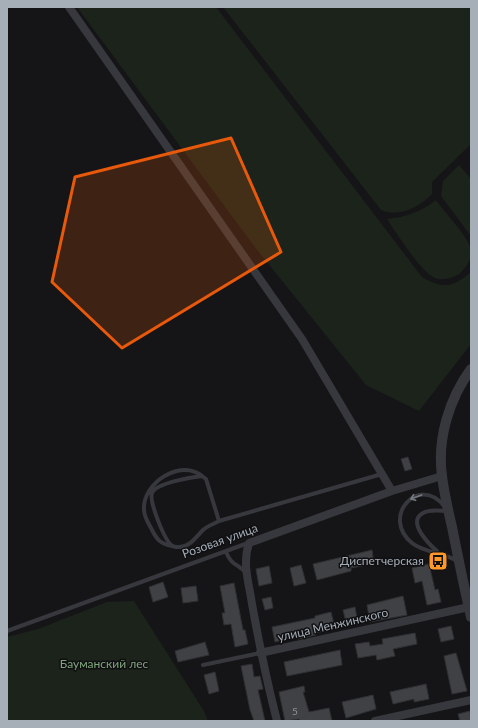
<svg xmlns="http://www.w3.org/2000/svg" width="478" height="728" viewBox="0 0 478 728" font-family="Lato,sans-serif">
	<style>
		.green { fill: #1b231b }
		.building { fill: #3f4144; stroke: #2f3033 }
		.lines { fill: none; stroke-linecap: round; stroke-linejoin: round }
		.service { stroke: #36383d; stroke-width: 4 }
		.minor { stroke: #36383d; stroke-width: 8 }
		.tertiary { stroke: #36383d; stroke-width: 10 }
		.oneway { stroke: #747981 }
		.marked { fill: #e8590c; fill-opacity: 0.2; stroke: #e8590c; stroke-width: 3; stroke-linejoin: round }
		.labels { text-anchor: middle; stroke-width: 3; stroke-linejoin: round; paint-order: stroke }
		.number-label { font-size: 10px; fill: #8c939b }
		.street-label { font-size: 12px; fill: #a6aeb8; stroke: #101012 }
		.poi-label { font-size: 12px; fill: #a6aeb8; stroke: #101012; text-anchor: end }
		.park-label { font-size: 12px; fill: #7fa47c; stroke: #101012 }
	</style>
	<rect width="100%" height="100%" fill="#151517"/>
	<path class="green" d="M 77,7 L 216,7 L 422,277 C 443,289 452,288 471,272 L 471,344 L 419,411 L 366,385 L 254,246 Z
		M 223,7 L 471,7 L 471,144 L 432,182 L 432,194 C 420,207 398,218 381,210 Z
		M 459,165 L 471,179 L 471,236 L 441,196 L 443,181 Z
		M 436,200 C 444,212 469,237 471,250 C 472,260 466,268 459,274 C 453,278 442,281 435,278 C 420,271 397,234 387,219 C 406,217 421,212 436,200 Z
		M 134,601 L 204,711 L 208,721 L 7,721 L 7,637 L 38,629 L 107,602 Z"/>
	<path class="building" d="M 408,457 L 412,469 L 405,471 L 401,459 Z
		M 372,550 L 374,564 L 351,568 L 351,571 L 317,580 L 313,564 Z
		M 429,564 L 435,590 L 438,589 L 441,602 L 427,605 L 422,581 L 415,583 L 412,568 Z
		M 301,565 L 306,583 L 294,586 L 290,568 Z
		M 269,566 L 272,583 L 259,586 L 256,569 Z
		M 163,582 L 168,597 L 153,602 L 149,587 Z
		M 234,583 L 243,630 L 245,630 L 248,644 L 235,647 L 231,624 L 224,625 L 222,613 L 225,613 L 220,586 Z
		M 196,586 L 198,601 L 183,603 L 181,588 Z
		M 403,596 L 407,615 L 370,622 L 367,605 Z
		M 271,597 L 273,608 L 265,610 L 262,599 Z
		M 355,607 L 358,624 L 347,626 L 343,610 Z
		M 331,612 L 335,628 L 316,633 L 316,635 L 298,639 L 297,636 L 275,642 L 272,627 L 315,618 L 315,616 Z
		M 451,626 L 454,639 L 441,642 L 438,629 Z
		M 415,633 L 417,644 L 393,649 L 395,656 L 377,660 L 376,655 L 358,658 L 355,644 L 369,642 L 370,646 L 383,644 L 382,639 Z
		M 205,642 L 209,655 L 178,662 L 175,651 Z
		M 340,650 L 342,665 L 287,676 L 284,662 Z
		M 456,653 L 467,691 L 452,694 L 444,656 Z
		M 252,664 L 254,677 L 260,676 L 263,689 L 258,690 L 265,721 L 254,721 L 250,710 L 241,666 Z
		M 215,672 L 219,691 L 209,694 L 204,675 Z
		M 426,684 L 429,699 L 414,702 L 414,699 L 393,704 L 390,692 Z
		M 304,686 L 305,692 L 303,692 L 309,712 L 329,708 L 332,721 L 300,721 L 299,719 L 285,721 L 279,692 Z
		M 373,695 L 376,709 L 346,718 L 342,702 Z
		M 470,711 L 471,721 L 460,721 L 458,714 Z"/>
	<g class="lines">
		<path class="service" d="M 444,506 C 419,474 380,517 412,543 C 424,553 444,552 457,561
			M 219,521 L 206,479 L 202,476 C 192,477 156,483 152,493 C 149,501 165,543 173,546 C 174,547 177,547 179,547 C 190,547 196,537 203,530 C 207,526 214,524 219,521 L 382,474
			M 172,546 C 161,544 157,540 152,530 C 149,524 144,517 144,510 C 142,483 181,458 202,476
			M 437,551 C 430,545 406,522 423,513 C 430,509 440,511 448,511
			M 226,552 C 232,567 238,563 246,573
			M 7,631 L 248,543
			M 203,665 L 260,653"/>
		<path class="minor" d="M 69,7 L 302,339 L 392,491
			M 260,653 L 469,607
			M 277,721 C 267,682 259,643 252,604 C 249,583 242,564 249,543 L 392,491 L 442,476
			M 375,721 L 471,700"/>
		<path class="tertiary" d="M 471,369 C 449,399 437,439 442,476 C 444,493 448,510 452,527 C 458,557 464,587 471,617"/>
	</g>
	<defs><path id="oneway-shaft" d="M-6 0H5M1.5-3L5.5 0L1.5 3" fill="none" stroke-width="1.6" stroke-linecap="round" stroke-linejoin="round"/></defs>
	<use class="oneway" href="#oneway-shaft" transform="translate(416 497) rotate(160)"/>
	<path class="marked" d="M 231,138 L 281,252 L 122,348 L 52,282 L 75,177 Z"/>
	<defs>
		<g id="bus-square" transform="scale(1)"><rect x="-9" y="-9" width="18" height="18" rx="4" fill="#fd9728" stroke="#101012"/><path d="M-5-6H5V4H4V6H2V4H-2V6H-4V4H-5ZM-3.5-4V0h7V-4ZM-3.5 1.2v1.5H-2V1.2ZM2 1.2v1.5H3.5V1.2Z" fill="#111"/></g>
	</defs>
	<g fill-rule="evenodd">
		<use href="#bus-square" x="438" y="561"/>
	</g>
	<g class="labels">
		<g class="number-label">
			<text x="295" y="715">5</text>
		</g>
		<g class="street-label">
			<text transform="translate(220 541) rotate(-20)" y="4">Розовая улица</text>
			<text transform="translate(333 625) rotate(-13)" y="4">улица Менжинского</text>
		</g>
		<g class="poi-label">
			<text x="424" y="565">Диспетчерская</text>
		</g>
		<g class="park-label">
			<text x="104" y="668">Бауманский лес</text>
		</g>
	</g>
	<rect width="478" height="728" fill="none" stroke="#a6aeb8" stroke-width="16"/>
</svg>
